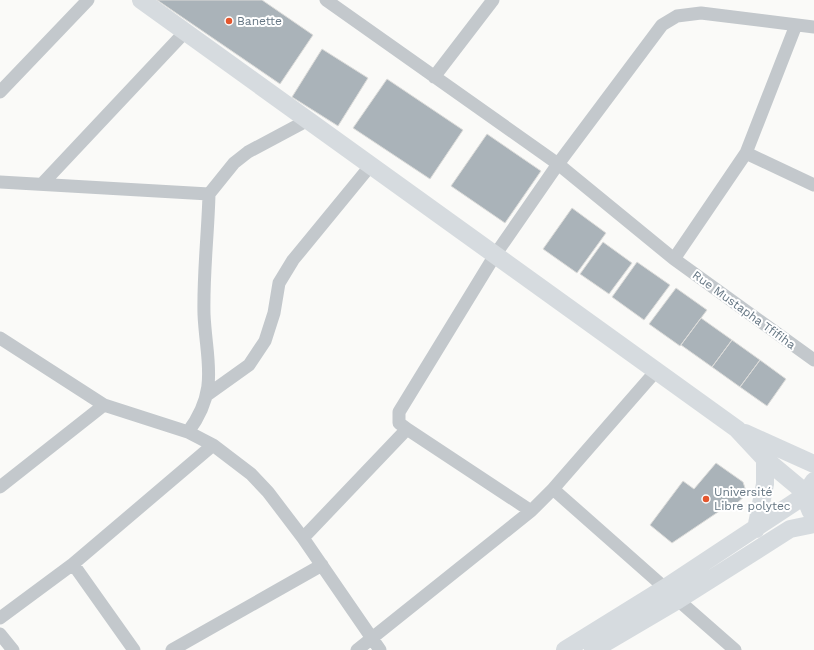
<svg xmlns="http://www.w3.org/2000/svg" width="814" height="650" viewBox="0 0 814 650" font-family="'Work Sans',sans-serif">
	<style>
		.building { fill: #aab3b9; stroke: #dcdcda }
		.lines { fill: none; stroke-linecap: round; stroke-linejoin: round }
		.minor { stroke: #c3c8cc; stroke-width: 13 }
		.secondary { stroke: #d6dbdf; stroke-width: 18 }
		.poi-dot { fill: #e4572e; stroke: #fff; stroke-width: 1.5 }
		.labels { text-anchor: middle; stroke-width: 4; stroke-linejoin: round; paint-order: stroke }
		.poi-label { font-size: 12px; fill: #657683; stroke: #fff; text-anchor: start }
		.street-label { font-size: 12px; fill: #657683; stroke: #fff }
	</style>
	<rect width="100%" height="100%" fill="#fafaf8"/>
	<path class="building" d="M 157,0 L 262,0 L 313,35 L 280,84 Z
		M 322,49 L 368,78 L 338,126 L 292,97 Z
		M 387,79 L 463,130 L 430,179 L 353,128 Z
		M 487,134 L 541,171 L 505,223 L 451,186 Z
		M 572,208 L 606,233 L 577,273 L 543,249 Z
		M 603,242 L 632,263 L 609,294 L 580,274 Z
		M 637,262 L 670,285 L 644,320 L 612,297 Z
		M 676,288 L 707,310 L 680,346 L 649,324 Z
		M 701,318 L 732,340 L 712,367 L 681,345 Z
		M 732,340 L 760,360 L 740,387 L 712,367 Z
		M 760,360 L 786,379 L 767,406 L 740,387 Z
		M 716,463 L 743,482 L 747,494 L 737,503 L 730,504 L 672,543 L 650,525 L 683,481 L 694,489 Z"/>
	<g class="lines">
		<path class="minor" d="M 326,0 L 558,164 L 674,259 L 746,153 L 814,185
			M 434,77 L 493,0
			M 0,92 L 88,0
			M 746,153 L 796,25
			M 0,182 L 209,194 L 234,163 L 248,152 L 308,120
			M 42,184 L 185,32
			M 209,194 C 208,234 203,274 204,314 C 206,361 220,389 188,432 L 213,445 L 251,474 L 268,492 L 303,538 L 380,650
			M 674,259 L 814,360
			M 0,338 L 104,405 L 188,432
			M 207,395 L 249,365 L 265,341 L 274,313 L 279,283 L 293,260 L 371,165
			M 407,429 L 531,511
			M 0,487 L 104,405
			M 553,489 L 656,371
			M 303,538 L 407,429 L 399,423 L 399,412 L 495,255 L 558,164 L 662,25 L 677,16 L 701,13 L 814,27
			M 73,564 L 213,445
			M 678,600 L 735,650
			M 0,618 L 73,564 L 134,650
			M 0,634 L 13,650
			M 172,650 L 322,565
			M 357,650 L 531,511 L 553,489 L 665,588"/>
		<path class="secondary" d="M 141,0 L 737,429 L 765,459 L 807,494 L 665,588 L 565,650
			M 745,433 L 814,464
			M 814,481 C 805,492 805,505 814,516
			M 756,529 L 765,484 L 765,459
			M 593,650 L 678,600 L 790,529 L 814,524"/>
	</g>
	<g class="poi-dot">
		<circle cx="229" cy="21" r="4"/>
		<circle cx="706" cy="499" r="4"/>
	</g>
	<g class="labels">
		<g class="poi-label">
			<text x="237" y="25">Banette</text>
			<text x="714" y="496">Université<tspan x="714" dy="14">Libre polytec</tspan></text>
		</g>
		<g class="street-label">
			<text transform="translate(744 310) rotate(36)" y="4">Rue Mustapha Tfifiha</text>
		</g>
	</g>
</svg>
